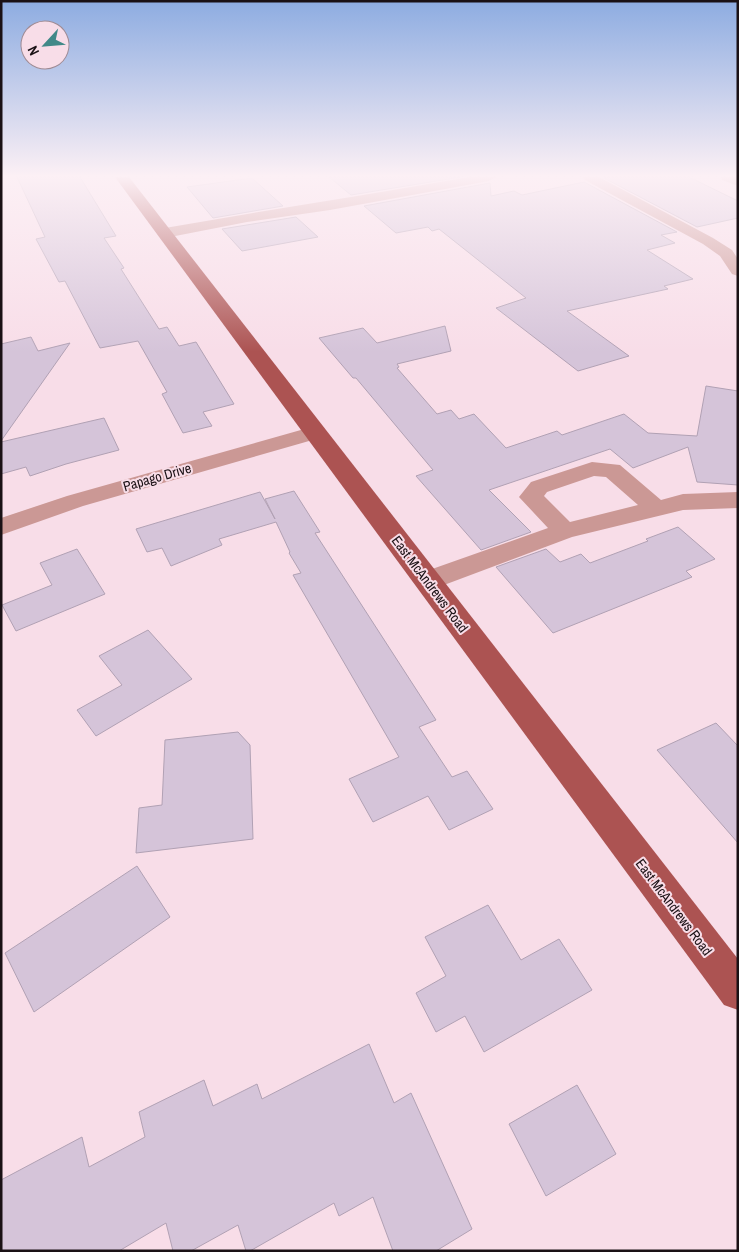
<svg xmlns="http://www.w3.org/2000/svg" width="739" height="1252" viewBox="0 0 739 1252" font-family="'Archivo Narrow',sans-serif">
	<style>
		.building { fill: #d5c4d9; stroke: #b1a1b4 }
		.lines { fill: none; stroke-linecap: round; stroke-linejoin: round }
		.minor { fill: #cb9895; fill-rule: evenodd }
		.major { fill: #ac5352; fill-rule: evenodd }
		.labels { text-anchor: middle; stroke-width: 4; stroke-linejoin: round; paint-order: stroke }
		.street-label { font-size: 14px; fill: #1a1115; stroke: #f8dde8 }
	</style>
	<rect width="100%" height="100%" fill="#f8dde8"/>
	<path class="building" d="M 17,177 L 80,177 L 116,236 L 104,238 L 124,268 L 121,269 L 159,329 L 167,327 L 179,346 L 196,342 L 234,404 L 203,412 L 212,426 L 183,433 L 162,394 L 167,392 L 138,341 L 100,348 L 65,281 L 59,282 L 36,239 L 45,237 Z
		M 329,177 L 461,177 L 351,195 Z
		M 610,177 L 689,177 L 738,201 L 738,218 L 697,227 L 604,178 Z
		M 252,178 L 283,206 L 213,218 L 187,187 Z
		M 584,182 L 677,232 L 661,235 L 675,243 L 647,250 L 693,279 L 664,286 L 668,289 L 567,311 L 629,356 L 578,371 L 496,308 L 526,298 L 439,229 L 432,231 L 428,227 L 396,233 L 364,206 L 490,183 L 491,196 L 514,191 L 522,195 Z
		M 296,217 L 318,237 L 242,251 L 222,229 Z
		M 445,326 L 451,351 L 397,364 L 399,367 L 397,368 L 437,414 L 451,410 L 459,419 L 474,414 L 506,448 L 557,431 L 562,435 L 624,414 L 648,433 L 697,436 L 706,386 L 738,391 L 738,485 L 697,482 L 688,447 L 633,468 L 610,449 L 489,490 L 531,532 L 481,550 L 416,476 L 433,470 L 356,378 L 353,378 L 319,338 L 363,328 L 377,343 Z
		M 31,337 L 38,351 L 70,343 L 1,441 L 1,344 Z
		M 104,418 L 119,450 L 66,464 L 30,476 L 26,467 L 1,474 L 1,442 Z
		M 294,491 L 320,532 L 315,533 L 436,720 L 419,727 L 452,777 L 467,771 L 493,809 L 449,830 L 428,796 L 373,822 L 349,779 L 399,757 L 293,575 L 301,573 L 289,553 L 290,552 L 276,522 L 219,539 L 222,545 L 171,566 L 162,548 L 147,552 L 136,529 L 260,492 L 275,519 L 265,499 Z
		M 678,527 L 715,559 L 686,571 L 692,577 L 553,633 L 496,567 L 546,549 L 560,562 L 581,554 L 590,563 L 648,541 L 646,539 Z
		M 77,549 L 105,594 L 16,631 L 2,605 L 52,585 L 40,563 Z
		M 148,630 L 192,679 L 96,736 L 77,710 L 122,685 L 99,656 Z
		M 716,723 L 738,746 L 738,843 L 657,750 Z
		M 238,732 L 250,745 L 253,839 L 136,853 L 139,808 L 162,805 L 165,740 Z
		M 137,866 L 170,917 L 34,1012 L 5,953 Z
		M 488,905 L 521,960 L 559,939 L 592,990 L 484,1052 L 465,1016 L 436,1032 L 416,993 L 446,976 L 425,937 Z
		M 369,1044 L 394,1103 L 411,1093 L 472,1229 L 436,1251 L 393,1251 L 373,1197 L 339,1216 L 334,1203 L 250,1251 L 246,1251 L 238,1225 L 191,1251 L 173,1251 L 166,1223 L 119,1251 L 1,1251 L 1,1180 L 82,1137 L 89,1167 L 145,1137 L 139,1112 L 204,1080 L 213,1106 L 257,1084 L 262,1099 Z
		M 577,1085 L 616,1154 L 546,1196 L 509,1124 Z"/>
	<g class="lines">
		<path class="minor" d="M 469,177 L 496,177 L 489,181 L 330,210 L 247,222 L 165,238 L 160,236 L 157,233 L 160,230 L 165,228 C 266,210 368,195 469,177 Z
			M 583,177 L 599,177 L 713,238 L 732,250 L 738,259 L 738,276 L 732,274 L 720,256 L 703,244 L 585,180 Z
			M 721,177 L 738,177 L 738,186 L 722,180 Z
			M 315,426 L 323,427 L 326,432 L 323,437 L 83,506 L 1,535 L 1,518 L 67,496 Z
			M 592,462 L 620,465 L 661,500 L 683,494 L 738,492 L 738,508 L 683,510 L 572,537 L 436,588 L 427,590 L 418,588 L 414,581 L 418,574 L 548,528 L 519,497 L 531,482 ZM 594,476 L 606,477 L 638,505 L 570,522 L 544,496 L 547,492 Z"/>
		<path class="major" d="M 115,177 L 129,177 L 738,959 L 738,1010 L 724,1005 Z"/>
	</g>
	<linearGradient id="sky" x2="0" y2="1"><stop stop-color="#8dace1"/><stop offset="0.5" stop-color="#fcf0f5"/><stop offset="1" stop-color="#fcf0f5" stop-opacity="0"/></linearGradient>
	<rect width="739" height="352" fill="url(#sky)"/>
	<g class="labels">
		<g class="street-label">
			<text transform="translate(157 477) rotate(-16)" y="5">Papago Drive</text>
			<text transform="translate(430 584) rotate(53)" y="5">East McAndrews Road</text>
			<text transform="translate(674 907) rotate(53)" y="5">East McAndrews Road</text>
		</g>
	</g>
	<rect width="739" height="1252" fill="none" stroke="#1a1115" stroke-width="5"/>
	<g transform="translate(45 45) rotate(244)"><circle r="24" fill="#f8dde8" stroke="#9f8b94"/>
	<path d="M0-4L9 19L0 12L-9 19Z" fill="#418988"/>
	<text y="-8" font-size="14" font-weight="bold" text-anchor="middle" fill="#1a1115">N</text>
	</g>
</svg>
